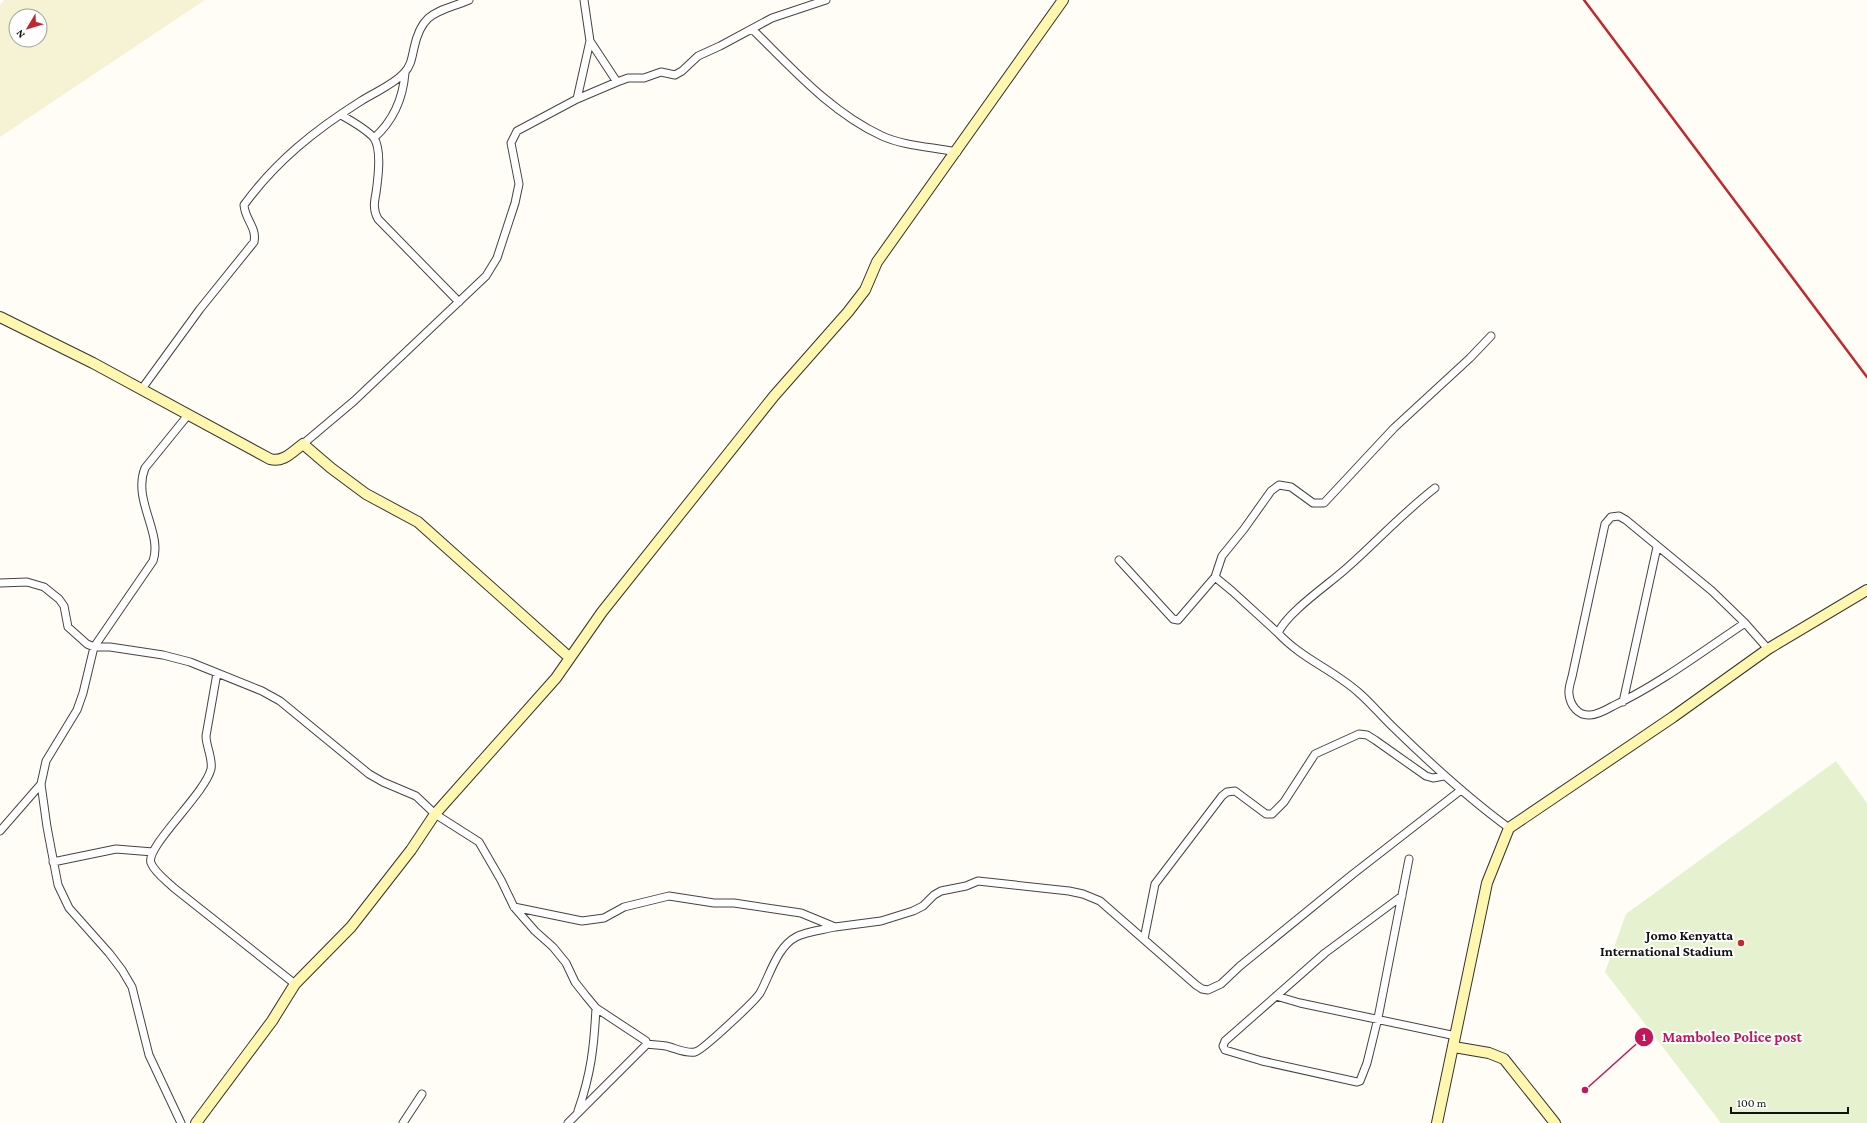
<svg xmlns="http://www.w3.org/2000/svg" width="1867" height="1123" viewBox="0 0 1867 1123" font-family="'Crimson Pro',serif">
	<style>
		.farmland { fill: #f6f3d4; fill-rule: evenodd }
		.pitch { fill: #e6f2cf }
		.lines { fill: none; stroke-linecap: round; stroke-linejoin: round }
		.street-casing { stroke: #444; stroke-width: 9 }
		.secondary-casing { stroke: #333; stroke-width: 12 }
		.street { stroke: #fff; stroke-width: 7 }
		.secondary { stroke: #fff6b0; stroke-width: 10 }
		.rail { stroke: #c4262e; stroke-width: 2.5 }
		.poi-dot { fill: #c4262e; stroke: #fff; stroke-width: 1.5 }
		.labels { text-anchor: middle; stroke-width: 4; stroke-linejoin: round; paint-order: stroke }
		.poi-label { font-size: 14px; font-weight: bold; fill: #111; stroke: #fff; text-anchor: end }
		.leader { fill: none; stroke: #c2185b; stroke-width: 1.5 }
		.callout-dot { fill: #c2185b; stroke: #fff; stroke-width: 1.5 }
		.mark-label { font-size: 12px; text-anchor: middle; font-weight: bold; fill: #fff }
		.callout-label { font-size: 15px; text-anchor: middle; font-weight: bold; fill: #c2185b; stroke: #fff; stroke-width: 4; stroke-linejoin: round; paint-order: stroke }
	</style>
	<rect width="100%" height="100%" fill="#fffdf5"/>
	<path class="farmland" d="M 4,0 L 205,0 L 0,137 L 0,5 ZM 16,16 L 40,16 L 40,40 L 16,40 Z"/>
	<path class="pitch" d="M 1836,761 L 1867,803 L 1867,1123 L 1721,1123 L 1605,972 L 1626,914 Z"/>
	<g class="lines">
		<g class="street-casing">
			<path id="street" d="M 584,0 L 590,41 L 617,82
				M 752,29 C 791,67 830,112 882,136 C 904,146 933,147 957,152
				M 577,99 L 590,41
				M 341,115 C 350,120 367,130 374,138 C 382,150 378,179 376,193 C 374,203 373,210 378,219 L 459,302
				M 374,138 C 393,121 403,98 405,73
				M 141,390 L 200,309 L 254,242 C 257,227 245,220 244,205 C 276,161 315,130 361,101 C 375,92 393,85 404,73 C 411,66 412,57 414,48 C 422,11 437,13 469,0
				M 303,444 L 354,401 L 486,276 L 497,258 L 515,203 L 519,184 L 511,143 L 517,131 L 577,99 L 617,82 L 628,78 L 644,78 L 661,72 L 675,75 L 682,71 L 698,56 L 720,46 L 772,18 L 826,0
				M 1435,488 C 1404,512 1378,540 1349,566 C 1331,583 1288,611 1278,633 C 1301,658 1333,670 1358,692 C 1371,703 1382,717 1395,729 C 1431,764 1468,798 1509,828
				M 1119,560 L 1173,619 L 1178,620 L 1215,577 L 1222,556 L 1244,529 L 1271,491 L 1279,485 L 1291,487 L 1313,503 L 1324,503 L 1394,428 L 1470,358 L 1491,336
				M 1215,577 L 1232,591 L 1278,633
				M 0,583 L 27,582 L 44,587 L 59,599 L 64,606 L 68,627 L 87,644 L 94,647 L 110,647 L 163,655 L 190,662 L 262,691 L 280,701 L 369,774 L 383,782 L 416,796 L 435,814 L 479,842 L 501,880 L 514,907 L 535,931 L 553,947 L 566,963 L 575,982 L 586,996 L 596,1008 L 646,1041 L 647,1044 L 568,1123
				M 1745,623 C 1703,651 1658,685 1613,706 C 1606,710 1597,715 1590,715 C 1578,716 1570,705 1569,694 C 1568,687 1572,679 1573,672 L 1605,524 L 1611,517 L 1619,516 L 1626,520 L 1712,591 L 1745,623 L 1768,649
				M 217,673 L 206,736 C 206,746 213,759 211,769 C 205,794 145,847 151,863 C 155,873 167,881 174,888 L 295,984
				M 1623,702 L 1657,547
				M 0,831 L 41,784
				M 53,862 L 116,849 L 153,852
				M 1402,896 L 1325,953 L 1225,1041 L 1223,1046 L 1225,1050 L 1262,1061 L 1357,1082 L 1360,1081 L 1367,1063 L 1378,1018 L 1409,859
				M 514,907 L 582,921 L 604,918 L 624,907 L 669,896 L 714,903 L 734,903 L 801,913 L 835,927 L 881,921 L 913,911 L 923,906 L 934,895 L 941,891 L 966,886 L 978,881 L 1069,891 L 1083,894 L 1100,901 L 1196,985 L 1202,989 L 1208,990 L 1221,984 L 1240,966 L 1353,874 L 1461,790
				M 1144,939 L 1155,884 L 1222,796 L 1227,792 L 1235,791 L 1266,814 L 1272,814 L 1284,802 L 1315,754 L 1359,734 L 1367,735 L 1375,740 L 1426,776 L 1433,778 L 1444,776
				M 1276,996 L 1300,1003 L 1456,1036
				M 647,1044 C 653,1045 660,1045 666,1046 C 675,1048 686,1054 695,1052 C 702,1051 756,1000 760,993 C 770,975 777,947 796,937 C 807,931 823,930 835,927
				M 578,1111 C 591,1074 594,1047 596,1008
				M 181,1123 L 149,1055 L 132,987 L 122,970 L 109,953 L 69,908 L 58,885 L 47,827 L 41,784 L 46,761 L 77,710 L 83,693 L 94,647 L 153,561 C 163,533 132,500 145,468 L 188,415
				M 403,1123 L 422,1094"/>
		</g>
		<g class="secondary-casing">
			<path id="secondary" d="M 0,317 L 93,363 L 270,459 C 283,463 292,452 303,444 L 331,468 L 366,494 L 418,522 L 570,658
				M 1454,1047 L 1489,1053 L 1504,1059 L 1555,1123
				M 196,1123 L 272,1021 L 295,984 L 351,927 L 411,850 L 435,814 L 556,678 L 602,612 L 774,396 L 848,312 L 865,290 L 877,262 L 1063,0
				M 1437,1123 L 1487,883 L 1509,828 L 1673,717 L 1768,649 L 1867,590"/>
		</g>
		<use href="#street" class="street"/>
		<use href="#secondary" class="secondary"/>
		<path class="rail" d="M 1584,0 L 1867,377"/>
	</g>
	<circle class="poi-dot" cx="1741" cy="943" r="4"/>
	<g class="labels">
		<g class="poi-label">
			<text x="1733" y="940">Jomo Kenyatta<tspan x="1733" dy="16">International Stadium</tspan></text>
		</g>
	</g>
	<path class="leader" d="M1585 1090L1644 1037"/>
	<g class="callout-dot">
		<circle cx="1585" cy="1090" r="4"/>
		<circle cx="1644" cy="1037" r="10"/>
	</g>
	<g class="mark-label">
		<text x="1644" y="1041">1</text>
	</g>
	<g class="callout-label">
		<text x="1732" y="1042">Mamboleo Police post</text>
	</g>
	<g transform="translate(28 28) rotate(232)"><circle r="19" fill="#ffffff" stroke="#a0a0a0"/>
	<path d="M0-3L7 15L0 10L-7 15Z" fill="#c4262e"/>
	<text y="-6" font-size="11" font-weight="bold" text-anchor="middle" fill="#111111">N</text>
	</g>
	<path d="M1731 1107v6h117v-6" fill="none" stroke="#111111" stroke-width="2"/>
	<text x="1737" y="1107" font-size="12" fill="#111111" stroke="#ffffff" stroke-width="3" paint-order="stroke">100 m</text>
</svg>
